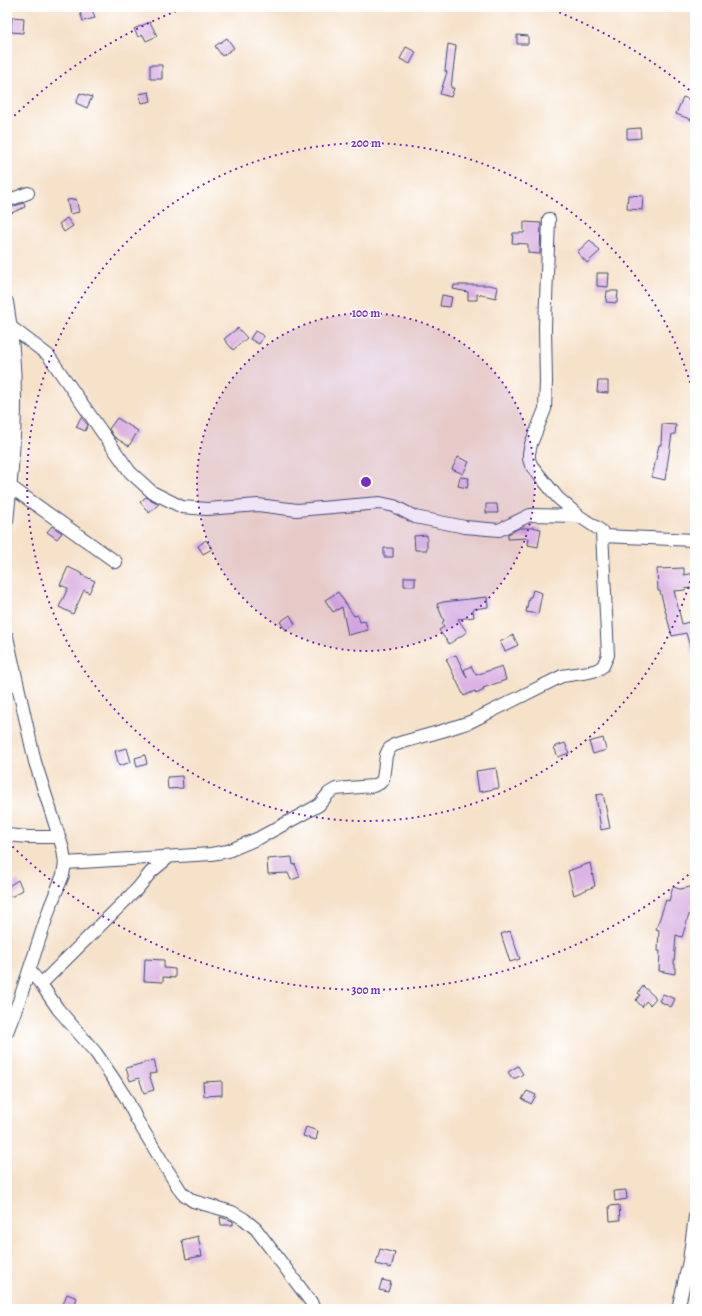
<svg xmlns="http://www.w3.org/2000/svg" width="702" height="1316" viewBox="0 0 702 1316" font-family="Alegreya,serif">
	<style>
		.building { fill: #dcb3e4 }
		.lines { fill: none; stroke-linecap: round; stroke-linejoin: round }
		.minor-casing { stroke: #3c4a6e; stroke-width: 14 }
		.minor { stroke: #fff; stroke-width: 12 }
		.ring { fill: none; stroke: #7b2cbf; stroke-width: 2; stroke-dasharray: 2 4 }
		.centre { fill: #7b2cbf; stroke: #fff; stroke-width: 2 }
		.ring-label { font-size: 12px; text-anchor: middle; font-weight: bold; fill: #7b2cbf; stroke: #fff; stroke-width: 3; stroke-linejoin: round; paint-order: stroke }
	</style>
	<rect width="100%" height="100%" fill="#fff"/>
	<filter id="ink" filterUnits="userSpaceOnUse"><feTurbulence type="fractalNoise" baseFrequency=".025" numOctaves="2"/><feDisplacementMap in="SourceGraphic" scale="8" xChannelSelector="R" yChannelSelector="G"/><feConvolveMatrix kernelMatrix="1 2 1 2 8 2 1 2 1" color-interpolation-filters="sRGB"/></filter>
	<filter id="wash" filterUnits="userSpaceOnUse"><feTurbulence type="fractalNoise" baseFrequency=".012" numOctaves="4" result="noise"/><feDisplacementMap in="SourceGraphic" scale="16" xChannelSelector="R" yChannelSelector="G"/><feGaussianBlur stdDeviation="0.9" result="paint"/><feColorMatrix in="noise" values="0 0 0 0 0 0 0 0 0 0 0 0 0 0 0 0 0 1.4 0 .05"/><feComposite in="paint" operator="in"/></filter>
	<g filter="url(#wash)">
		<rect width="100%" height="100%" fill="#f6e1c9"/>
		<g id="blocks">
			<path class="building" d="M 92,9 L 95,18 L 83,21 L 80,12 Z
				M 12,17 L 24,18 L 23,33 L 11,32 Z
				M 150,22 L 157,36 L 146,41 L 143,35 L 138,37 L 134,29 Z
				M 517,35 L 528,36 L 528,44 L 517,44 Z
				M 227,38 L 234,48 L 222,56 L 215,46 Z
				M 448,44 L 456,46 L 451,88 L 454,88 L 451,97 L 440,94 L 447,72 L 445,71 Z
				M 406,47 L 416,52 L 410,64 L 400,59 Z
				M 150,65 L 162,65 L 162,79 L 150,79 Z
				M 149,92 L 151,101 L 142,103 L 139,94 Z
				M 80,93 L 92,97 L 87,108 L 76,103 Z
				M 683,97 L 695,102 L 695,121 L 676,114 Z
				M 640,128 L 641,138 L 627,139 L 627,129 Z
				M 628,195 L 643,196 L 642,210 L 627,209 Z
				M 76,199 L 79,212 L 70,214 L 67,200 Z
				M 24,203 L 25,207 L 7,215 L 7,208 Z
				M 67,218 L 73,226 L 64,232 L 59,224 Z
				M 524,222 L 541,223 L 540,254 L 528,253 L 528,244 L 512,243 L 513,233 L 524,233 Z
				M 590,240 L 600,251 L 587,263 L 577,252 Z
				M 597,273 L 609,273 L 608,287 L 597,286 Z
				M 454,285 L 489,285 L 498,287 L 496,298 L 477,294 L 477,300 L 468,300 L 468,292 L 453,289 Z
				M 607,291 L 618,291 L 617,303 L 606,302 Z
				M 442,295 L 452,297 L 450,307 L 440,306 Z
				M 238,328 L 247,338 L 233,350 L 224,339 Z
				M 255,331 L 264,336 L 259,344 L 250,339 Z
				M 598,381 L 608,381 L 608,393 L 597,392 Z
				M 81,417 L 88,425 L 85,431 L 76,427 Z
				M 117,418 L 138,431 L 129,446 L 114,437 L 109,429 Z
				M 662,424 L 676,425 L 675,434 L 672,434 L 665,480 L 652,477 L 659,445 L 661,445 Z
				M 458,457 L 469,462 L 463,474 L 452,469 Z
				M 460,477 L 469,478 L 467,488 L 458,486 Z
				M 146,497 L 159,504 L 149,513 L 140,502 Z
				M 486,504 L 497,504 L 498,513 L 486,513 Z
				M 52,526 L 62,533 L 57,539 L 47,532 Z
				M 532,527 L 541,529 L 538,547 L 528,545 L 529,538 L 508,539 L 508,534 L 519,528 L 532,528 Z
				M 427,535 L 427,550 L 415,550 L 414,536 Z
				M 206,540 L 212,549 L 203,554 L 198,546 Z
				M 384,548 L 393,548 L 393,557 L 384,557 Z
				M 68,567 L 83,574 L 82,575 L 95,581 L 89,593 L 84,590 L 73,614 L 59,607 L 68,588 L 60,585 Z
				M 684,568 L 684,575 L 695,573 L 695,587 L 685,589 L 685,590 L 674,591 L 682,624 L 695,620 L 695,654 L 692,654 L 686,633 L 672,636 L 660,591 L 658,591 L 657,569 Z
				M 404,577 L 415,577 L 415,586 L 404,586 Z
				M 533,590 L 542,593 L 538,614 L 526,612 L 529,597 L 531,597 Z
				M 338,592 L 354,616 L 358,615 L 360,622 L 365,621 L 368,630 L 348,635 L 342,607 L 333,612 L 325,600 Z
				M 487,597 L 488,607 L 473,609 L 474,617 L 458,619 L 467,632 L 449,644 L 439,630 L 444,627 L 442,623 L 444,621 L 437,604 L 443,602 Z
				M 290,615 L 295,624 L 286,630 L 280,622 Z
				M 513,635 L 518,645 L 505,651 L 500,642 Z
				M 456,655 L 467,678 L 464,670 L 471,666 L 476,675 L 502,666 L 506,680 L 483,688 L 484,690 L 476,694 L 475,691 L 464,696 L 446,659 Z
				M 603,738 L 606,750 L 593,754 L 589,742 Z
				M 565,743 L 569,753 L 558,757 L 554,747 Z
				M 127,748 L 131,762 L 119,766 L 115,751 Z
				M 145,755 L 147,764 L 137,767 L 135,758 Z
				M 496,768 L 499,788 L 479,792 L 476,771 Z
				M 182,776 L 183,788 L 168,789 L 167,777 Z
				M 603,794 L 610,828 L 601,830 L 596,795 Z
				M 292,857 L 293,865 L 295,864 L 300,877 L 291,880 L 288,873 L 268,874 L 267,859 Z
				M 590,863 L 595,886 L 574,895 L 568,871 Z
				M 18,880 L 23,890 L 11,897 L 7,890 L 7,887 Z
				M 695,886 L 695,896 L 682,937 L 676,935 L 674,964 L 675,964 L 675,974 L 659,971 L 660,951 L 658,951 L 659,930 L 656,929 L 666,900 L 669,901 L 673,887 L 680,889 Z
				M 510,931 L 520,959 L 510,962 L 501,934 Z
				M 145,959 L 164,960 L 164,968 L 175,969 L 175,978 L 163,977 L 163,982 L 144,981 Z
				M 643,986 L 656,998 L 650,1005 L 646,1001 L 642,1007 L 636,1000 L 640,995 L 638,993 Z
				M 663,994 L 675,999 L 671,1007 L 659,1001 Z
				M 154,1060 L 157,1073 L 149,1074 L 154,1090 L 144,1093 L 139,1078 L 130,1081 L 126,1068 Z
				M 518,1066 L 523,1074 L 516,1078 L 512,1078 L 508,1072 Z
				M 222,1081 L 222,1095 L 204,1096 L 203,1082 Z
				M 527,1091 L 536,1095 L 531,1104 L 522,1099 Z
				M 306,1127 L 318,1131 L 316,1140 L 303,1136 Z
				M 626,1190 L 627,1199 L 615,1201 L 614,1191 Z
				M 619,1205 L 620,1220 L 610,1221 L 609,1206 Z
				M 220,1217 L 233,1221 L 233,1225 L 221,1225 Z
				M 198,1236 L 202,1256 L 186,1259 L 182,1240 Z
				M 380,1249 L 395,1253 L 391,1268 L 376,1264 Z
				M 382,1280 L 391,1282 L 388,1292 L 379,1290 Z
				M 67,1294 L 77,1298 L 73,1309 L 68,1309 L 62,1307 Z"/>
		</g>
	</g>
	<g filter="url(#ink)">
		<use href="#blocks" fill-opacity="0" stroke="#3c4a6e" stroke-width="1"/>
		<g class="lines">
			<g class="minor-casing">
				<path id="minor" d="M 7,201 L 28,193
					M 7,302 C 20,376 15,447 7,521
					M 11,327 L 48,355 L 130,472 L 152,492 L 182,507 L 207,509 L 258,505 L 297,510 L 380,503 L 394,506 L 415,517 L 465,527 L 499,530 L 530,515 L 579,516
					M 11,487 L 116,562
					M 603,536 L 695,540
					M 7,637 L 35,762 L 63,849 L 65,863 L 63,875 L 50,907 L 19,1001 L 7,1032
					M 7,835 L 28,837 L 59,837
					M 65,863 L 211,854 L 228,851 L 259,838 L 319,805 L 329,793 L 336,789 L 373,786 L 380,783 L 383,779 L 386,755 L 389,749 L 394,745 L 403,742 L 442,731 L 470,722 L 562,676 L 589,672 L 597,670 L 603,666 L 608,655 L 602,532 L 600,530 L 579,516 L 558,498 L 531,465 L 529,459 L 529,453 L 531,444 L 545,409 L 546,382 L 545,327 L 549,219
					M 29,970 L 41,984 L 58,1009 L 96,1053 L 113,1078 L 126,1098 L 137,1120 L 163,1163 L 182,1193 L 193,1201 L 232,1212 L 244,1219 L 256,1229 L 311,1302 L 314,1309
					M 41,984 L 138,888 L 151,872 L 169,857
					M 678,1309 L 689,1261 L 695,1216"/>
			</g>
			<use href="#minor" class="minor"/>
		</g>
	</g>
	<circle cx="366" cy="482" r="169" fill="#7b2cbf" fill-opacity=".12"/>
	<g class="ring">
		<circle cx="366" cy="482" r="169"/>
		<path d="M695 564A339 339 0 1 1 695 400"/>
		<path d="M693 871A508 508 0 0 1 10 844M10 120A508 508 0 0 1 184 8M548 8A508 508 0 0 1 693 93"/>
	</g>
	<circle cx="366" cy="482" r="6" class="centre"/>
	<g class="ring-label">
		<text x="366" y="147">200 m</text>
		<text x="366" y="317">100 m</text>
		<text x="366" y="994">300 m</text>
	</g>
	<rect width="702" height="1316" fill="none" stroke="#fff" stroke-width="24"/>
</svg>
